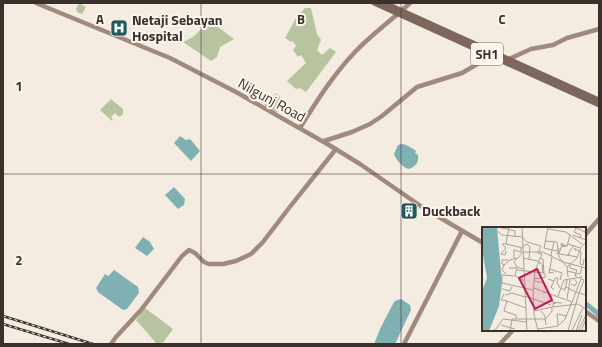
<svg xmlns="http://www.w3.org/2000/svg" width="602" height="347" viewBox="0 0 602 347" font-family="'Titillium Web',sans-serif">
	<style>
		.green { fill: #b8c4a0 }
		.water { fill: #7fb0b2 }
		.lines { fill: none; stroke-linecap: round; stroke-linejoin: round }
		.secondary { stroke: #a18a7d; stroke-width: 4.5 }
		.primary { stroke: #7d675c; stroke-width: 5 }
		.rail-casing { stroke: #3b302b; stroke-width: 2.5 }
		.rail { stroke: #fbf5ee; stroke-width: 1; stroke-dasharray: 3; stroke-linecap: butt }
		.grid { fill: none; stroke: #3b302b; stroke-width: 1; stroke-opacity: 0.55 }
		.labels { text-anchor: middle; stroke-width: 4; stroke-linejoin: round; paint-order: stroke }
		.shield { fill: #fbf5ee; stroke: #756b66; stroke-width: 1 }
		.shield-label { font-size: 13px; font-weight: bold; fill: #3b302b }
		.poi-label { font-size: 14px; font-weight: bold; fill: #3b302b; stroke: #fbf5ee; text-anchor: start }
		.street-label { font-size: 14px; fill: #3b302b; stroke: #fbf5ee }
		.inset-river { fill: none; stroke: #7fb0b2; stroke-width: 2 }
		.inset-road { fill: none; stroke: #aaa098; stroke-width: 1 }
		.view { fill: #c2185b; fill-opacity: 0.15; stroke: #c2185b; stroke-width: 2 }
		.inset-edge { fill: none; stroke: #3b302b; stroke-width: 2 }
		.grid-label { font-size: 13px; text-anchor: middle; font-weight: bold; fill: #3b302b; stroke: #fbf5ee; stroke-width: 4; stroke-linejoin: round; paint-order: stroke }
	</style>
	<rect width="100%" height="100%" fill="#f4ebe1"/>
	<path class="green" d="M 79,3 L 86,7 L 82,14 L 77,12 L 76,9 Z
		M 305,8 L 311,8 L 317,34 L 321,40 L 317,50 L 322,55 L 330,48 L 336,52 L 306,92 L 300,88 L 296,89 L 287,81 L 306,63 L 301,55 L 298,57 L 293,50 L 296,46 L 293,41 L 291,42 L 285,38 L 296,18 Z
		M 210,21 L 234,39 L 220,47 L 217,57 L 211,61 L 183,42 L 193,37 Z
		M 276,93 L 285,102 L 276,113 L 264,105 Z
		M 111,99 L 123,109 L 123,114 L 119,117 L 115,113 L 111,117 L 113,120 L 112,121 L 100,110 Z
		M 145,308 L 173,329 L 162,344 L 157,344 L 136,320 Z"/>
	<path class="water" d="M 180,136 L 186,140 L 190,139 L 200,151 L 191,161 L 174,143 Z
		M 402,144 C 406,144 412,148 416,151 L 415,153 L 418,155 C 419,163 416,166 409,169 C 403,168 396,160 394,154 L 398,145 Z
		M 174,187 L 185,199 L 184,205 L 178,209 L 165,195 Z
		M 143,237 L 150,242 L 154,249 L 147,256 L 135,248 Z
		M 114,270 L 138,287 L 139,293 L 127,309 L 123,310 L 98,292 L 96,288 L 105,274 L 108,276 Z
		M 401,299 L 410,305 L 411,310 L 395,344 L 374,344 L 381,327 L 394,302 L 397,300 Z
		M 585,300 L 599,311 L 599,318 L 585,306 Z"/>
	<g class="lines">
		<path class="secondary" d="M 36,3 L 170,58 L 236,92 L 329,145 L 360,164 L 422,207 L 483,243
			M 509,59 L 531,49 L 553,45 L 567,38 L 599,29
			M 300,128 C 316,102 333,75 355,52 C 372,34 392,20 410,3
			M 324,141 L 352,132 L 370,124 L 382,116 L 417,87 L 462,73 L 491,56 L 492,54
			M 585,235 L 599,219
			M 585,311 L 599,321
			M 111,344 L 116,337 L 141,310 L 182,256 L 189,250 L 195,253 L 204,262 L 209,264 L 223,264 L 236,261 L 251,254 L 263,242 L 289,208 L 336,149
			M 404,344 L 462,231
			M 500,344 L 513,330"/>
		<path class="primary" d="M 374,3 L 599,105
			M 385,3 L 599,100"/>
		<g class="rail-casing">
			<path id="rail" d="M 3,316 L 93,344
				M 3,324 L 69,344"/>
		</g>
		<use href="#rail" class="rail"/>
	</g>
	<path class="grid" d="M 201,3 L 201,344M 401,3 L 401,344M 3,174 L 599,174"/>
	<defs>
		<g id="hospital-square" transform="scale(0.9)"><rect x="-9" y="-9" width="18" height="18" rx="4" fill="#1f5a5e" stroke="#fbf5ee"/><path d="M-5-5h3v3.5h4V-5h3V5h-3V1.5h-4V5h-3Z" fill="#fff"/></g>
		<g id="building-square" transform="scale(0.9)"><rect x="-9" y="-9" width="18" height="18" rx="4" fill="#1f5a5e" stroke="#fbf5ee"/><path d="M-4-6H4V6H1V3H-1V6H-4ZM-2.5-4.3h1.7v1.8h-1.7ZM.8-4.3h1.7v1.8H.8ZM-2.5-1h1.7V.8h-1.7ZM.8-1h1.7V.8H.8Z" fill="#fff"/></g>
	</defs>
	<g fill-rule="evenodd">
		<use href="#hospital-square" x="119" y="28"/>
		<use href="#building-square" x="409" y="211"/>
	</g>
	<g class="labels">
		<rect class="shield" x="471" y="43" width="32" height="22" rx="3"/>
		<g class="shield-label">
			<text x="487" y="59">SH1</text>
		</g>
		<g class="poi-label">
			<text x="132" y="25">Netaji Sebayan<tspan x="132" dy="16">Hospital</tspan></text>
			<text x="422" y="216">Duckback</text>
		</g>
		<g class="street-label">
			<text transform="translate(272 100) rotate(29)" y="5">Nilgunj Road</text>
		</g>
	</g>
	<g transform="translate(482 227)">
		<rect width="104" height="104" fill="#f4ebe1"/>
		<path d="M 0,0 L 15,0 L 20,56 L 17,79 L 7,104 L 0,104 L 0,64 L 5,51 L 0,22 Z" fill="#7fb0b2"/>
		<path class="inset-river" d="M 2,25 L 17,39"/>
		<path class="inset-road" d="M 16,0 L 33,4 L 33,10M 27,0 L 24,17 L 41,21M 40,0 L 45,104M 66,0 L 62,21 L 70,23 L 69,29M 92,0 L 103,5M 94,1 L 92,5 L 99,8 L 98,11M 66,2 L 84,5 L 100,17M 15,4 L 20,8 L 41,10M 91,8 L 104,13M 41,11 L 45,15 L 59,19 L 56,26 L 60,27 L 53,43 L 51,67 L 52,87 L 56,104M 63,14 L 75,15 L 77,30 L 85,40 L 86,50M 72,15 L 70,23 L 76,24 L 77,21M 86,17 L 98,21M 79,18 L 82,18 L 80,16 L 79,18 L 79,19 L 86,18M 41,19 L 45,17 L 48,20 L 47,32M 24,24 L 23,28 L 19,27 L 24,21 L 20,17 L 24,17M 94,24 L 92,21 L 99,25 L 98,37 L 101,38 L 102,32M 41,25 L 32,35 L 35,40 L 41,42M 41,25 L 61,25 L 81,35 L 104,41M 74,26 L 77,27 L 79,20 L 85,19 L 88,8M 78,27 L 96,30M 88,28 L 86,27 L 92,18M 70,30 L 67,46 L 72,45M 32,31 L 32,23 L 39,25 L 39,21M 41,31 L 56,34M 58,31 L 61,32 L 62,47M 56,35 L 60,37 L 61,46M 23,38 L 20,37 L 20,33 L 26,33M 88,38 L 88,41 L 95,43 L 93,49 L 95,49M 85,40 L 95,31 L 99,20 L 104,15M 27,41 L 35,41 L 33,48M 68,42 L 80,46 L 78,53M 35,43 L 62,46 L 64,50 L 52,52M 85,44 L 98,47 L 100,40M 24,47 L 20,43 L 22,38 L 28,33 L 35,31M 66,52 L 72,54 L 69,60 L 72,63M 42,54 L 34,49 L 20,48 L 20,56 L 51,63M 52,54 L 62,56 L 63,60M 72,54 L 73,51 L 76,51 L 75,56 L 78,61M 89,57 L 93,59 L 95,55 L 92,52M 84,60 L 94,65 L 100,49M 52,61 L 90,75 L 83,92 L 76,99 L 56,102M 79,61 L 83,63 L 85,53M 20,62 L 28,64 L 30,60M 61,66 L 66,65 L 63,58M 97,66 L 102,53 L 99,52M 22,67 L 19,73 L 25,74M 69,67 L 70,75 L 80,76M 23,68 L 30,66 L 43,70M 43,69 L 69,78M 76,69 L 82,53 L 100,50M 85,72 L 88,53M 90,75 L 94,65 L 104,68M 71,77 L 74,76 L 71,76 L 71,80 L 96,77 L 104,82M 59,84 L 63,89 L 64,98M 30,92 L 64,92 L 70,84 L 70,80 L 52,84M 34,92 L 34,88 L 22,84 L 25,74 L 44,81M 19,98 L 33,102M 76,98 L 75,87 L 85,89M 90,103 L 101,81M 10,104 L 14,102 L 21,92 L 44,95M 28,104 L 30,92M 86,104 L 97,66M 94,104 L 100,88M 96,104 L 104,88M 99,104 L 104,92"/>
		<path class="view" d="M 55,42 L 70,73 L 53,82 L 37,51 Z"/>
		<rect width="104" height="104" class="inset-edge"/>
	</g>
	<g class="grid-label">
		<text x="100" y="24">A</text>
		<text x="301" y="24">B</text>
		<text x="502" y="24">C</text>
		<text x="19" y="91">1</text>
		<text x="19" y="265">2</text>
	</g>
	<rect width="602" height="347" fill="none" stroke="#3b302b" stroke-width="8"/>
</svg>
